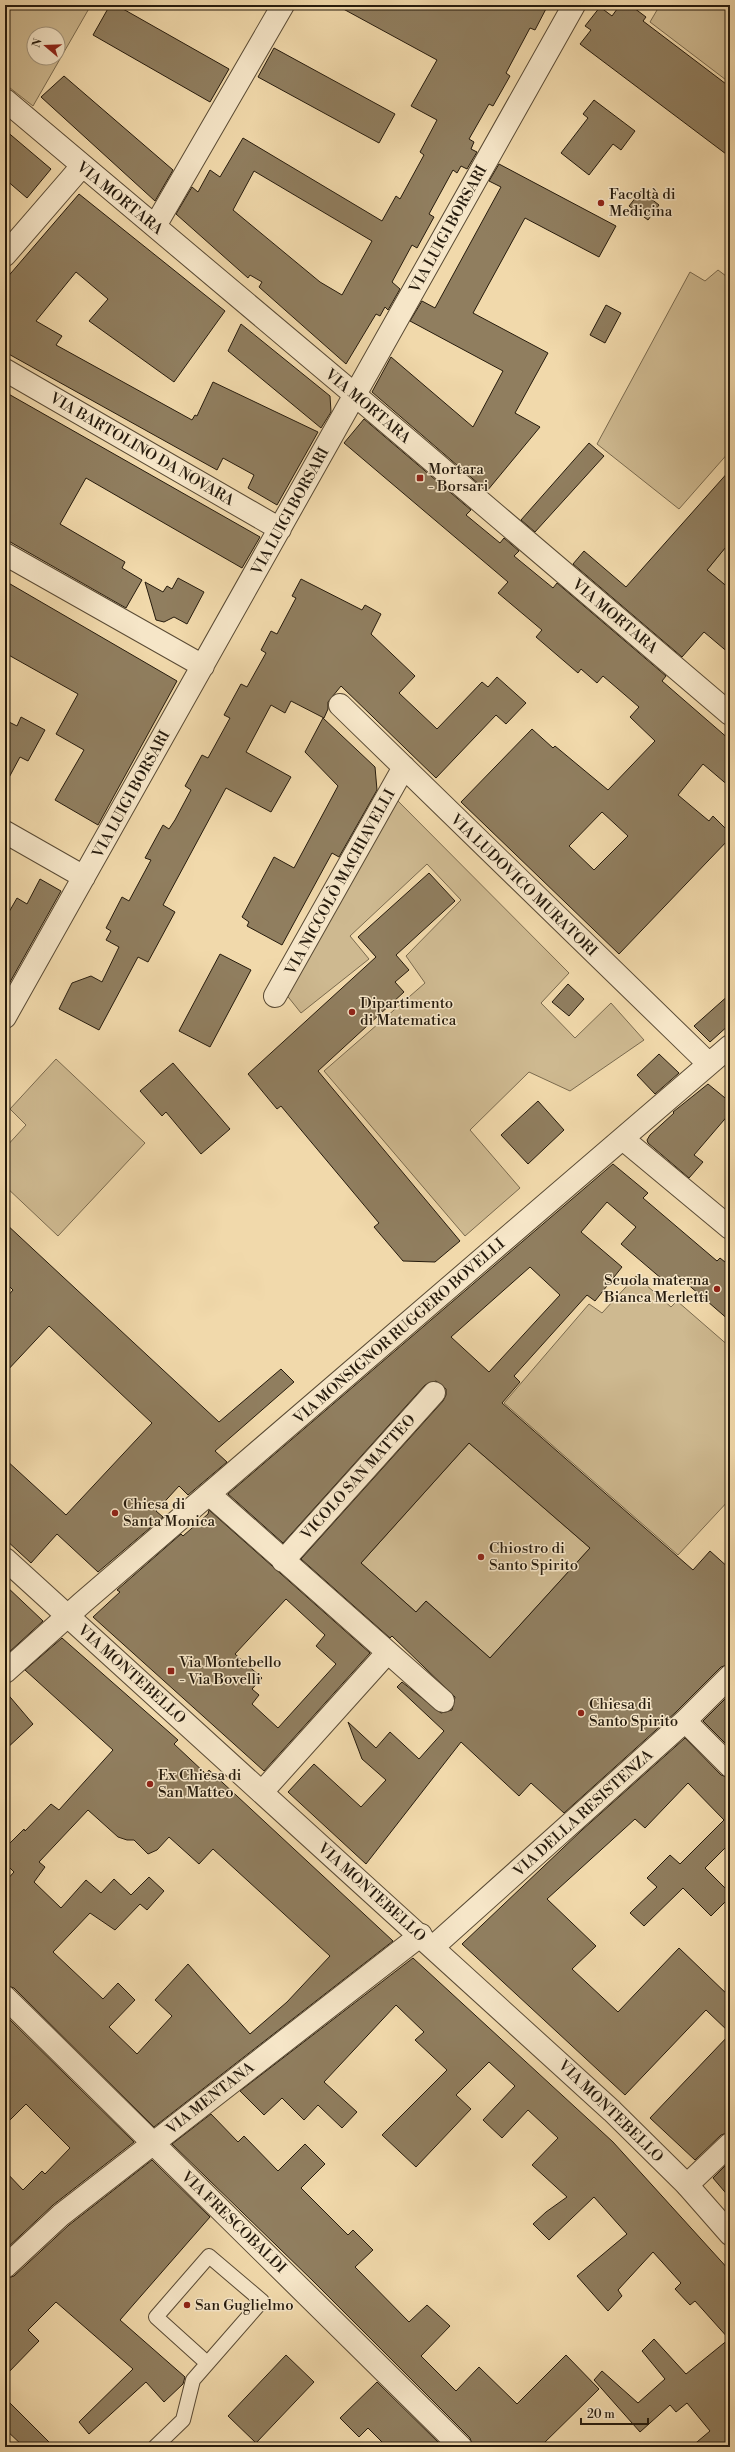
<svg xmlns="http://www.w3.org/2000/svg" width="735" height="2452" viewBox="0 0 735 2452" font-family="'Libre Bodoni',serif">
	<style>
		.green { fill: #ceb990; stroke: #7a6a4e; fill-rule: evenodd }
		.building { fill: #907e5f; stroke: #261b0d; fill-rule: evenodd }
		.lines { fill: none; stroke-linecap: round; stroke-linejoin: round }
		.service-casing { stroke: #594a34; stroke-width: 16 }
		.minor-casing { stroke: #594a34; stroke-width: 24 }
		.tertiary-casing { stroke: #594a34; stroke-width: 24 }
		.service { stroke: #f6e6c8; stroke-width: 14 }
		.minor { stroke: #f6e6c8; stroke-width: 22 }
		.tertiary { stroke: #f6e6c8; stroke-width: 22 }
		.poi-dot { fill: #8f2418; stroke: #f6e6c8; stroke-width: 1.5 }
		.labels { text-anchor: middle; stroke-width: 3; stroke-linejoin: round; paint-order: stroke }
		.poi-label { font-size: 15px; fill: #261b0d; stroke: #f6e6c8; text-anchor: start }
		.street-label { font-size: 15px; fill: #261b0d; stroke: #f6e6c8 }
	</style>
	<rect width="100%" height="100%" fill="#f1d9ab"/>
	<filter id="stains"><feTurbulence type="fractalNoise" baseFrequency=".005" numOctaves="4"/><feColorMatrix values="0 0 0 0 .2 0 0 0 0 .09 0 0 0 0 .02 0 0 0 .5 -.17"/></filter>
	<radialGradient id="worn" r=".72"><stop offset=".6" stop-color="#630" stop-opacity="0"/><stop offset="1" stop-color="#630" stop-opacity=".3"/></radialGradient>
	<path class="green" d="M 5,5 L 61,5 L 64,8 L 66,5 L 91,5 L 33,106 L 5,84 ZM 34,34 L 58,34 L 58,58 L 34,58 Z
		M 660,5 L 730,5 L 730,83 L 650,22 Z
		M 718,270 L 730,279 L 730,451 L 679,509 L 597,444 L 690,272 L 705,281 Z
		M 730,542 L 730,589 L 707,570 Z
		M 395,798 L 569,973 L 541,1003 L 575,1038 L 611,1003 L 644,1040 L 570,1091 L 529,1072 L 470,1130 L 520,1188 L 465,1236 L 324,1071 L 425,983 L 406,956 L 461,900 L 427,864 L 350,936 L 369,959 L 301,1013 L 285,993 Z
		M 56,1059 L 145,1143 L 58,1236 L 5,1186 L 5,1148 L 26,1125 L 10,1109 Z
		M 636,1276 L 671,1307 L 677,1301 L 730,1347 L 730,1499 L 678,1555 L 504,1403 L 589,1304 L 602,1313 Z
		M 469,1443 L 590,1548 L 490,1658 L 426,1601 L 416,1612 L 361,1563 Z"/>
	<path class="building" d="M 110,5 L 116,5 L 229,69 L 210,102 L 93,35 Z
		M 336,5 L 548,5 L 535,30 L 530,28 L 506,73 L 510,76 L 493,106 L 489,104 L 469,139 L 474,142 L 471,149 L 477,152 L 467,169 L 461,166 L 457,173 L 453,170 L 429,214 L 434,217 L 417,248 L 412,245 L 392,282 L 400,289 L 388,310 L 385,307 L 380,316 L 376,314 L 346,364 L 259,287 L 262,282 L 250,275 L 248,278 L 176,214 L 192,187 L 198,192 L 210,170 L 220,177 L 243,138 L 382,221 L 396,196 L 400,199 L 424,155 L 420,152 L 437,120 L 411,106 L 437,60 ZM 254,171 L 372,241 L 342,295 L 320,282 L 233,210 Z
		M 620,5 L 630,5 L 646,17 L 643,21 L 730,87 L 730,157 L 580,44 L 591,30 L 585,26 L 600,7 L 612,16 Z
		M 274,48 L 395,114 L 379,143 L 258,77 Z
		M 64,76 L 173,170 L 155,201 L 41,97 Z
		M 594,100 L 635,131 L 621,150 L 613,144 L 589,175 L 561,153 L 588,118 L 583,114 Z
		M 5,130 L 51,169 L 27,198 L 5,179 Z
		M 499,164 L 616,226 L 599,257 L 525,218 L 473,313 L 548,353 L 515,413 L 540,427 L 487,491 L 372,392 L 391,357 L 473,427 L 503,371 L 410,321 L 422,301 L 435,308 L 501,187 L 489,181 Z
		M 641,191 L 659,205 L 648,220 L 629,206 Z
		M 79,194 L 225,311 L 174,382 L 89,321 L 108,299 L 76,272 L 36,321 L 62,336 L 56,345 L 192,420 L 195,415 L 197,416 L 213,382 L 318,432 L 277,505 L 248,488 L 254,475 L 223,458 L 217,470 L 5,352 L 5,280 Z
		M 606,305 L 621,313 L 605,343 L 590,335 Z
		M 241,324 L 330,396 L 331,412 L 321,428 L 228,351 Z
		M 5,392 L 260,537 L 242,568 L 86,478 L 60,524 L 125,562 L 122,568 L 142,580 L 126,608 L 5,539 Z
		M 364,419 L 471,510 L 466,515 L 500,543 L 504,538 L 519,551 L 514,556 L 553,588 L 557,583 L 666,676 L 662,681 L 730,740 L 730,787 L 703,764 L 678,795 L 709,821 L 713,816 L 730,833 L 730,838 L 619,954 L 461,802 L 532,729 L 553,748 L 555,746 L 608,790 L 655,741 L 630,717 L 639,707 L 603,676 L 597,683 L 581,669 L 578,673 L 536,637 L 542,630 L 498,593 L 508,582 L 344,443 ZM 602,812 L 628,836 L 594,870 L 569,846 Z
		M 589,443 L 604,456 L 535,532 L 521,520 Z
		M 730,470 L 730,542 L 707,570 L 730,589 L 730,654 L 704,632 L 682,657 L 573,564 L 584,551 L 626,587 Z
		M 178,578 L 204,592 L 187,624 L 174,617 L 164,622 L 156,620 L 145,582 L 163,592 L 167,586 L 172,589 Z
		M 301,579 L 362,610 L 365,605 L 381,614 L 371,634 L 415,676 L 399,693 L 437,729 L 482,682 L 488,687 L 497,677 L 526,703 L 506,724 L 496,715 L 436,778 L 341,686 L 328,702 L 328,709 L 324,718 L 291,701 L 285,713 L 271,705 L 246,752 L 291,777 L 271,812 L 226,788 L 163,905 L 175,912 L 148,962 L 138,957 L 99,1030 L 59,1009 L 72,983 L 91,976 L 102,982 L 119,947 L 106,940 L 111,931 L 106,928 L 122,897 L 129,901 L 151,860 L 145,858 L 163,825 L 169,829 L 175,820 L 191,790 L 185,786 L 202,755 L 208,758 L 213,749 L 230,718 L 224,715 L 241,684 L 247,687 L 266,653 L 261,650 L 271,631 L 277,634 L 296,598 L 292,596 Z
		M 5,581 L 177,681 L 98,825 L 55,800 L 84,750 L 56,734 L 78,694 L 5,653 Z
		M 21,717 L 45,730 L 28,761 L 20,757 L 5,785 L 5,720 L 17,726 Z
		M 323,718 L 375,767 L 377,790 L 339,857 L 332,853 L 282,945 L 247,926 L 249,922 L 242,917 L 274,857 L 294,868 L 338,786 L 305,752 Z
		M 429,873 L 455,901 L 396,955 L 409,970 L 395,982 L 404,992 L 318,1071 L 460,1241 L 435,1262 L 403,1261 L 374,1227 L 379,1223 L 281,1106 L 277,1109 L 248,1074 L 376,957 L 358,937 Z
		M 40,879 L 61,891 L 5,991 L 5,919 L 17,898 L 27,904 Z
		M 220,954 L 251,970 L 210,1047 L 179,1031 Z
		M 568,984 L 584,999 L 569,1016 L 552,1002 Z
		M 730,994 L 730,1024 L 710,1042 L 694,1026 Z
		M 659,1054 L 679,1073 L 655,1094 L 637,1075 Z
		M 173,1063 L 230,1129 L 201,1154 L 166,1112 L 162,1116 L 140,1091 Z
		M 708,1084 L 730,1102 L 730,1113 L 694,1155 L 703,1162 L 689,1178 L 648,1143 L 647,1140 L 650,1135 L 674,1113 L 673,1112 Z
		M 538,1101 L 564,1130 L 528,1164 L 501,1135 Z
		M 613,1164 L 648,1193 L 643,1198 L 717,1261 L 720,1258 L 730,1266 L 730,1321 L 677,1275 L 669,1285 L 621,1244 L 636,1227 L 607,1202 L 581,1232 L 622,1267 L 595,1301 L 587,1295 L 514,1376 L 520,1382 L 502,1403 L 693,1570 L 710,1551 L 730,1569 L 730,1664 L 721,1667 L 676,1712 L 564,1813 L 531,1783 L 519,1796 L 461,1742 L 366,1864 L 288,1792 L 314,1764 L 361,1807 L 386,1780 L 362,1759 L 348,1722 L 376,1748 L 390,1732 L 419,1759 L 444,1731 L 397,1687 L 402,1682 L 441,1713 L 452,1710 L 455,1697 L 392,1636 L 390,1638 L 301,1559 L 443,1401 L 446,1395 L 446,1389 L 436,1381 L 425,1385 L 283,1543 L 228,1494 ZM 530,1267 L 560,1295 L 489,1372 L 451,1337 ZM 469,1443 L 590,1548 L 490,1658 L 426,1601 L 416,1612 L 361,1563 Z
		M 5,1223 L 219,1422 L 281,1369 L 294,1382 L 215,1451 L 227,1462 L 188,1495 L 179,1486 L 156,1511 L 163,1517 L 98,1572 L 57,1534 L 31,1563 L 5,1539 L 5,1459 L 66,1515 L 152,1423 L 49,1326 L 5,1373 L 5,1299 L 13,1290 L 5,1282 Z
		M 209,1510 L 370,1653 L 264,1771 L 93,1617 L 120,1592 L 117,1590 L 181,1534 L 183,1536 L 208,1514 ZM 286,1599 L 325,1635 L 316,1646 L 336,1664 L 278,1728 L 252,1704 L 259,1695 L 252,1689 L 262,1678 L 235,1654 Z
		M 5,1585 L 43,1621 L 7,1654 L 5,1652 Z
		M 62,1638 L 178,1740 L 174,1744 L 206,1774 L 209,1770 L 393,1941 L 154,2127 L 14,1988 L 5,1985 L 5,1882 L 14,1872 L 5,1863 L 5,1848 L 24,1829 L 25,1831 L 51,1804 L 59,1810 L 113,1750 L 25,1670 ZM 88,1810 L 118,1837 L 127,1840 L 134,1840 L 148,1854 L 157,1850 L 169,1837 L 199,1864 L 213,1849 L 330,1956 L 287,2002 L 250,2034 L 188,1964 L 155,2000 L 172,2016 L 137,2054 L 109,2027 L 135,2000 L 118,1983 L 103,1999 L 53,1952 L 90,1913 L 115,1930 L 140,1904 L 147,1910 L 164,1891 L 149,1877 L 131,1895 L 114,1879 L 101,1893 L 86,1880 L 61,1908 L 34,1882 L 45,1867 L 39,1862 Z
		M 5,1691 L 33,1724 L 5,1750 Z
		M 730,1694 L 730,1748 L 703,1721 Z
		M 685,1738 L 721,1775 L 730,1778 L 730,1843 L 705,1868 L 730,1893 L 730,1897 L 711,1916 L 683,1888 L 644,1926 L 630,1913 L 657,1887 L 647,1878 L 670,1855 L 680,1864 L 724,1820 L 688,1783 L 645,1828 L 635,1819 L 547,1899 L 596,1946 L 572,1969 L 618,2012 L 679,1948 L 730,1997 L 730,2033 L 706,2010 L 625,2095 L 462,1944 L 582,1830 Z
		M 413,1958 L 613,2142 L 730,2271 L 730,2447 L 691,2447 L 710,2431 L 687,2403 L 676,2412 L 670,2405 L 640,2432 L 594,2380 L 602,2371 L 638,2403 L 665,2379 L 642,2351 L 654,2339 L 686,2374 L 729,2339 L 695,2301 L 690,2305 L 675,2289 L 681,2283 L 653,2252 L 618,2290 L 622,2296 L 608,2311 L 577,2276 L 627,2234 L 594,2197 L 549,2240 L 533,2224 L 546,2212 L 567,2197 L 532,2165 L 558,2138 L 528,2110 L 502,2138 L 483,2120 L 515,2086 L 489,2062 L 456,2095 L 471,2109 L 416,2167 L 382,2135 L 447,2070 L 415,2040 L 424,2032 L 396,2005 L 324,2082 L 357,2112 L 342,2128 L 318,2105 L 304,2120 L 282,2098 L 264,2115 L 240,2091 Z
		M 5,2015 L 134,2142 L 53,2205 L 5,2250 L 5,2171 L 23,2190 L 42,2171 L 45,2174 L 70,2148 L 26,2104 L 5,2125 Z
		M 730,2034 L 730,2132 L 721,2135 L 695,2160 L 650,2118 Z
		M 211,2114 L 238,2142 L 244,2136 L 278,2171 L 305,2144 L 325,2164 L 301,2188 L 348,2235 L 353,2230 L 373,2250 L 355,2267 L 409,2322 L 427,2305 L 450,2326 L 421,2356 L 456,2391 L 479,2367 L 517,2404 L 566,2355 L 599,2389 L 540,2447 L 473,2447 L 470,2438 L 313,2281 L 172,2144 Z
		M 152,2160 L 210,2217 L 120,2320 L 185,2377 L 183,2384 L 164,2402 L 146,2382 L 89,2434 L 79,2422 L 133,2369 L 56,2302 L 28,2330 L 39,2341 L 5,2376 L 5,2279 L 14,2276 L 69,2225 Z
		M 730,2161 L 730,2198 L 713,2178 Z
		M 286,2355 L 314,2382 L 256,2443 L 228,2416 Z
		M 377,2382 L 443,2447 L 387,2447 L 368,2428 L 359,2437 L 340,2418 Z
		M 5,2398 L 54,2447 L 24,2447 L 5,2429 Z"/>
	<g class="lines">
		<g class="service-casing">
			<path id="service" d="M 155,2447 L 183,2420 L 193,2380 L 262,2301 L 209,2256 L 156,2317 L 207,2363"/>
		</g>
		<g class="minor-casing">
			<path id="minor" d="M 5,100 L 348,389 L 730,714
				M 155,226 L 283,5
				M 5,255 L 82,166
				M 5,370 L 280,529
				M 5,554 L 203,666
				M 340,705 L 709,1064
				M 5,832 L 84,877
				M 275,996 L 404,767
				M 5,1017 L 574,5
				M 623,1139 L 730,1228
				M 209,1494 L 443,1701
				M 283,1561 L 434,1393
				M 5,1672 L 82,1603 L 730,1046
				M 685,1721 L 730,1766
				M 262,1792 L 387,1653
				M 433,1947 L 685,1721 L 730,1676
				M 5,1997 L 461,2447
				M 687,2185 L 730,2144
				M 5,2267 L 61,2215 L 421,1935"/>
		</g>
		<g class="tertiary-casing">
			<path id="tertiary" d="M 5,1559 L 612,2111 L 687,2185 L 730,2234"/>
		</g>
		<use href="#service" class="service"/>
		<use href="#minor" class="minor"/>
		<use href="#tertiary" class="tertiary"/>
	</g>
	<g class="poi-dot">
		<circle cx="601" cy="203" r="4"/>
		<rect x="416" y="474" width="8" height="8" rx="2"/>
		<circle cx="352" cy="1012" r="4"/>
		<circle cx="717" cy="1289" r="4"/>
		<circle cx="115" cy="1513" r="4"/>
		<circle cx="481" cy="1557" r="4"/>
		<rect x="167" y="1667" width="8" height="8" rx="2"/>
		<circle cx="581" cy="1713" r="4"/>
		<circle cx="150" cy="1784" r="4"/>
		<circle cx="187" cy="2305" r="4"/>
	</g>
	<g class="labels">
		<g class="poi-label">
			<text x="609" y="199">Facoltà di<tspan x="609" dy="17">Medicina</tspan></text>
			<text x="428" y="474">Mortara<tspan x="428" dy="17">- Borsari</tspan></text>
			<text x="360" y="1008">Dipartimento<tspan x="360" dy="17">di Matematica</tspan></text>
			<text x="709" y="1285" text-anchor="end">Scuola materna<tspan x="709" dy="17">Bianca Merletti</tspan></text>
			<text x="123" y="1509">Chiesa di<tspan x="123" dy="17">Santa Monica</tspan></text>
			<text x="489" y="1553">Chiostro di<tspan x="489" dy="17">Santo Spirito</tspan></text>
			<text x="179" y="1667">Via Montebello<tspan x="179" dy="17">- Via Bovelli</tspan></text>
			<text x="589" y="1709">Chiesa di<tspan x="589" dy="17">Santo Spirito</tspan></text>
			<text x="158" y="1780">Ex Chiesa di<tspan x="158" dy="17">San Matteo</tspan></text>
			<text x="195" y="2310">San Guglielmo</text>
		</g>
		<g class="street-label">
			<text transform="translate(120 198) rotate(39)" y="5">VIA MORTARA</text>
			<text transform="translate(448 229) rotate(-61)" y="5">VIA LUIGI BORSARI</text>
			<text transform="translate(368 406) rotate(40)" y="5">VIA MORTARA</text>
			<text transform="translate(142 449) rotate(30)" y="5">VIA BARTOLINO DA NOVARA</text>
			<text transform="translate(290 511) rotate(-61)" y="5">VIA LUIGI BORSARI</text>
			<text transform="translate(615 616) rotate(40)" y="5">VIA MORTARA</text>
			<text transform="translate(131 794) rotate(-61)" y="5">VIA LUIGI BORSARI</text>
			<text transform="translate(340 882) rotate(-61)" y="5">VIA NICCOLÒ MACHIAVELLI</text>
			<text transform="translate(524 885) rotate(44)" y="5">VIA LUDOVICO MURATORI</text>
			<text transform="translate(399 1331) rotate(-41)" y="5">VIA MONSIGNOR RUGGERO BOVELLI</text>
			<text transform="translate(358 1477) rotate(-48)" y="5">VICOLO SAN MATTEO</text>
			<text transform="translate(132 1674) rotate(42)" y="5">VIA MONTEBELLO</text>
			<text transform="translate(583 1813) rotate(-42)" y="5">VIA DELLA RESISTENZA</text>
			<text transform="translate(372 1892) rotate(42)" y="5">VIA MONTEBELLO</text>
			<text transform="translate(210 2098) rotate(-38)" y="5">VIA MENTANA</text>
			<text transform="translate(611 2111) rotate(44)" y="5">VIA MONTEBELLO</text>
			<text transform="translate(234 2222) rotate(44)" y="5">VIA FRESCOBALDI</text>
		</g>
	</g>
	<rect width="735" height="2452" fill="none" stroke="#f1d9ab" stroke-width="20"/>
	<rect x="6" y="6" width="723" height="2440" fill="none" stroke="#261b0d" stroke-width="2"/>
	<rect x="10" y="10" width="715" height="2432" fill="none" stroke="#261b0d"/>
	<g transform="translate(46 46) rotate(289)"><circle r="19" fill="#f6e6c8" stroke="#a3957d"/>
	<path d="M0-3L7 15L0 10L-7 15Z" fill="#8f2418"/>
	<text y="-6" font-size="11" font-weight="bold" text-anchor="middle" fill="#261b0d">N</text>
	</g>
	<path d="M581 2418v6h67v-6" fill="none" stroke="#261b0d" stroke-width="2"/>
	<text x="587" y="2418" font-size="12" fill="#261b0d" stroke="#f6e6c8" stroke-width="3" paint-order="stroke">20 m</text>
	<rect width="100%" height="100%" filter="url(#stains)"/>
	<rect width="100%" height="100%" fill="url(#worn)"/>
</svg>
